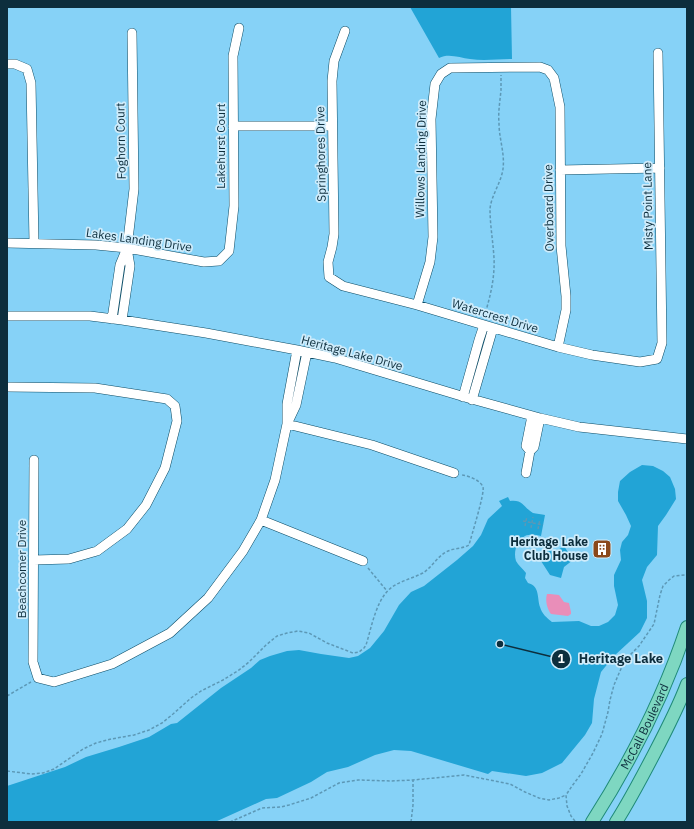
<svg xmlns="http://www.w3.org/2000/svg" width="694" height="829" viewBox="0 0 694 829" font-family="'IBM Plex Sans',sans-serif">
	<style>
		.green { fill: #e98eb9 }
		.water { fill: #22a4d6 }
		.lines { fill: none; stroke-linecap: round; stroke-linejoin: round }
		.minor-casing { stroke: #0c4c66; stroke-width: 10 }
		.major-casing { stroke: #1f8a78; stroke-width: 14 }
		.path { stroke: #5c98b6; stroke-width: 1.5; stroke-dasharray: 3 2; stroke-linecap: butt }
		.minor { stroke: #fff; stroke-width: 9 }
		.major { stroke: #7ed7c1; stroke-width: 12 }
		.labels { text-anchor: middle; stroke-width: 3.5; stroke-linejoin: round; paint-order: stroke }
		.street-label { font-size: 12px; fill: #0d2e3d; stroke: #cfecfb }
		.poi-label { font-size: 12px; font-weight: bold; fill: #0d2e3d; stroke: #cfecfb; text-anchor: end }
		.leader { fill: none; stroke: #0d2e3d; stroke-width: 1.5 }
		.callout-dot { fill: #0d2e3d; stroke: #cfecfb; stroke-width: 1.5 }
		.mark-label { font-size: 12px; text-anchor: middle; font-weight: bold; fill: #fff }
		.callout-label { font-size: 13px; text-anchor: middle; font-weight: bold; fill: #0d2e3d; stroke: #cfecfb; stroke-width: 3.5; stroke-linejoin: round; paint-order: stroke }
	</style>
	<rect width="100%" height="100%" fill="#86d2f7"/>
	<path class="green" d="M 547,594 L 550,594 L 559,595 L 564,602 L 569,603 L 571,612 L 571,614 L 568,616 L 551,614 C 547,609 545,600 547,594 Z"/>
	<path class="water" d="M 410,7 L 511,7 L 512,59 C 498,59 484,61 470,59 C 460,58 449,53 439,58 Z
		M 642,465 L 653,466 L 663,471 L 670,477 L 675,489 L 676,499 L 666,515 L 658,526 L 657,555 L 647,567 L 642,580 L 647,601 L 647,618 L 640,632 L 614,656 L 601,672 L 594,699 L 592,723 L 585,735 L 562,763 L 542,773 L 526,776 L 492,771 L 488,774 L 411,751 L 394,750 L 375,755 L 348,767 L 327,772 L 311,782 L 277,798 L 266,799 L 215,822 L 7,822 L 7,786 L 65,767 L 86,757 L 119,747 L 149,737 L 171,724 L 177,723 L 221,688 L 251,668 L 260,660 L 270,656 L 287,651 L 299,650 L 321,654 L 349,658 L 358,656 L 370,648 L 384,631 L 399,605 L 411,592 L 424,586 L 457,560 L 473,546 L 481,535 L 488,519 L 502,506 L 499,501 L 508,497 L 510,501 C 523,499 524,508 533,513 C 536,514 542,514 545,515 L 541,536 C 536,535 530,534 525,536 C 517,540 513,552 516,561 C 518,565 523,569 526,573 L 525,578 L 528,583 C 540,586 537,598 540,607 C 542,614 547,618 552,622 L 579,621 L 591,626 L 599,626 L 608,622 L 615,615 L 618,605 L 614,586 L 614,575 L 621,560 L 620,550 L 622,542 L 628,535 L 631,526 L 626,515 L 618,501 L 618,492 L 620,481 L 630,472 Z
		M 564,546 L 573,560 L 564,567 L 561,578 L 550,575 L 541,561 L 543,550 C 554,552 555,552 564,546 Z"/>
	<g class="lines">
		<g class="minor-casing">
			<path id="minor" d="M 345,31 L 334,61 L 332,81 L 334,234 L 332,247 L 328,262 L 329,277 L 343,286 L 417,305 L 558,347 L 592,355 L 640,362 L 657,359 L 662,343 L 658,53
				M 7,64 L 15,64 L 27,69 L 31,83 L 34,243
				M 233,126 L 332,126
				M 560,170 L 660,168
				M 7,243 L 96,245 L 127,248 L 204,262 L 219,261 L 229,251 L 234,206 L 233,56 L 239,28
				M 127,248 L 134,189 L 132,33
				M 417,305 L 430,262 L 433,237 L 431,119 L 435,84 L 441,74 L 450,68 L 540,67 L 548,70 L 554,78 L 560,107 L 561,246 L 566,296 L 566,310 L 558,347
				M 7,316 L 90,316 L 122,320 L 206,333 L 297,350 L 335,358 L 468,398 L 540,418 L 579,427 L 687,439
				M 112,319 L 120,265 L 127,248 L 130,266 L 122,320
				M 297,350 L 287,404 L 287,424 L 296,405 L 307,352
				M 7,387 L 95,388 L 167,399 L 175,406 L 177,421 L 165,468 L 146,505 L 127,529 L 97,551 L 69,559 L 34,560
				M 463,397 L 479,340 L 484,325
				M 472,400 L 493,328
				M 530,451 L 526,446 L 532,416
				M 34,460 L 33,662 L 38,678 L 54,682 L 112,664 L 170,633 L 208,598 L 243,551 L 261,520 L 275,480 L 287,424 L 372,445 L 454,473
				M 526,473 L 530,451 L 534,447 L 540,418
				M 261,520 L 363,561"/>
		</g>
		<g class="major-casing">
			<g id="major">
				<path id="s1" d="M 592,822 C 631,761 664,696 687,627"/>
				<path d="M 616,822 C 630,800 642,777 654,754 C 666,731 678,708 687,684"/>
			</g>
		</g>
		<path class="path" d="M 484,317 C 490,298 495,278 494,258 C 493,241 490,225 490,209 C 491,196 501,183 503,169 C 505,153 499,139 499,123 C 498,112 500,101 501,90 C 501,85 501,80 501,75
			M 523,521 L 543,525
			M 525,526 L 527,516
			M 531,528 L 533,517
			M 538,529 L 540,519
			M 368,568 L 387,591
			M 7,696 L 31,682
			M 7,771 L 31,774 L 43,773 L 54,769 L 83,749 L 96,743 L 111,739 L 134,735 L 149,730 L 162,723 L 173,714 L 191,698 L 201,691 L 223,680 L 239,670 L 249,662 L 266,645 L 277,636 L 287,633 L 298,631 L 309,633 L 327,643 L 353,653 L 359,652 L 364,648 L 366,645 C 372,626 376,599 392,587 C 401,581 413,578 423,573 C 432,567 437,557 446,552 C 453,548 462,549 469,545 C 471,537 485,493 483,487 C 480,480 469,476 462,475
			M 575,821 L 571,816 L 567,806 L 566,795 L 572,786 L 581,774 L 593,753 L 602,734 L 608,712 L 610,700 L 614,685 L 620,671 L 625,660 L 639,646 L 654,624 L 660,595 L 663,586 L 669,580 L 674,576 L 685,575
			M 230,822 L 262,808 L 281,807 L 289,805 L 311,798 L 339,783 L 358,780 L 391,781 L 413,780 L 464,775 L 510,784 L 525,792 L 539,798 L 549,800 L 559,798 L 566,795
			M 411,822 L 413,805 L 413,780"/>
		<use href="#minor" class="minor"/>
		<use href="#major" class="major"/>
	</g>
	<defs>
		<g id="building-square" transform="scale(1)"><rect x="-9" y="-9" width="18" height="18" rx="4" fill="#8b481a" stroke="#cfecfb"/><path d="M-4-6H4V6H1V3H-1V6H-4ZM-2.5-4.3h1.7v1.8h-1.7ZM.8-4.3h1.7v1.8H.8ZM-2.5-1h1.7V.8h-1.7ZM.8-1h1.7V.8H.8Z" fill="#fff"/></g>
	</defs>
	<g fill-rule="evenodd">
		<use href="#building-square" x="602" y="549"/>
	</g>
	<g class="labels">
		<g class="street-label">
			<text transform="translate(121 141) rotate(-91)" y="4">Foghorn Court</text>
			<text transform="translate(221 146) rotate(-90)" y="4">Lakehurst Court</text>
			<text transform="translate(321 154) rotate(-91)" y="4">Springhores Drive</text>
			<text transform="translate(421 159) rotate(-89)" y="4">Willows Landing Drive</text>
			<text transform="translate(648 206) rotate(-91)" y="4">Misty Point Lane</text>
			<text transform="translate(549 208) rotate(-91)" y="4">Overboard Drive</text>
			<text transform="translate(139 240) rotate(8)" y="4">Lakes Landing Drive</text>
			<text transform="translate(495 316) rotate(17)" y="4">Watercrest Drive</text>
			<text transform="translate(352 353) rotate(15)" y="4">Heritage Lake Drive</text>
			<text transform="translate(22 569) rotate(-90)" y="4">Beachcomer Drive</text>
			<text dy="4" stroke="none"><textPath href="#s1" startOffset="109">McCall Boulevard</textPath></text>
		</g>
		<g class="poi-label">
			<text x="588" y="546">Heritage Lake<tspan x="588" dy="14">Club House</tspan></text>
		</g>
	</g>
	<path class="leader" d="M500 644L561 659"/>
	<g class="callout-dot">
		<circle cx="500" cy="644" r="4"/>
		<circle cx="561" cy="659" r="10"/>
	</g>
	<g class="mark-label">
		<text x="561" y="663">1</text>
	</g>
	<g class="callout-label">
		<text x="621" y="663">Heritage Lake</text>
	</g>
	<rect width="694" height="829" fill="none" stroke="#0d2e3d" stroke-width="16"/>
</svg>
